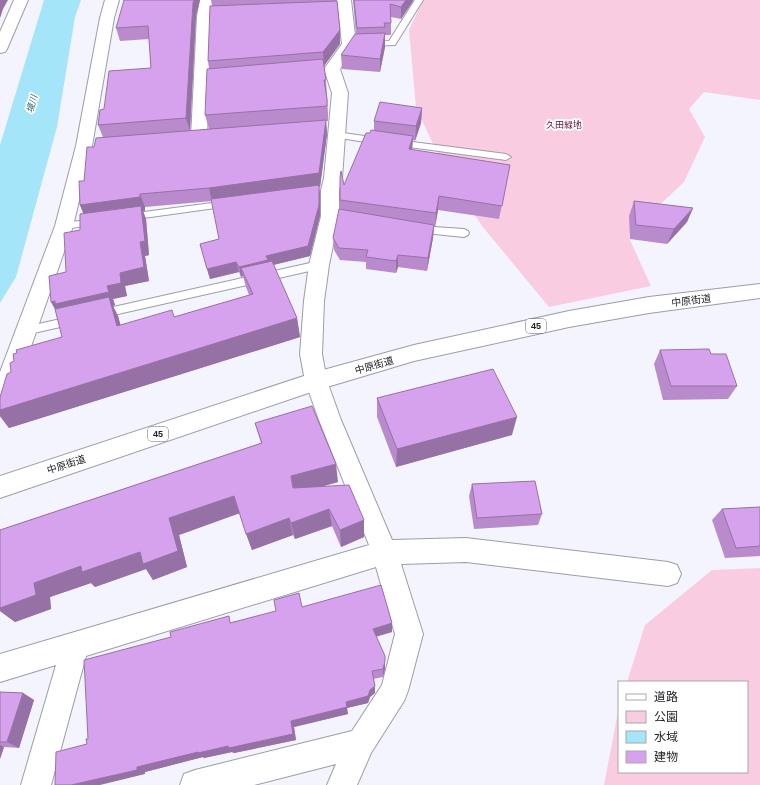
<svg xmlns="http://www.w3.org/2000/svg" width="760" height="785" viewBox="0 0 760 785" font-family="Arial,'Noto Sans JP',sans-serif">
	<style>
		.green { fill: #facce1 }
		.water { fill: #a4e5f9 }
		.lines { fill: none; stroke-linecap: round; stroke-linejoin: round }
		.service-casing { stroke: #9c9da9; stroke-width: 2 }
		.minor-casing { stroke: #9c9da9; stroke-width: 2 }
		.primary-casing { stroke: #9c9da9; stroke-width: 2 }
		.service { fill: #fff; fill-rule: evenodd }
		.minor { fill: #fff; fill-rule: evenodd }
		.primary { fill: #fff; fill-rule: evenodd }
		.wall { fill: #b98bcc; fill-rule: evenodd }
		.shaded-wall { fill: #9671a6 }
		.building { fill: #d7a2ed; stroke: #9671a6 }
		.labels { text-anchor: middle; stroke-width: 3.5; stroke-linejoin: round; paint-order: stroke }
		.far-water-label { font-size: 9px; font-style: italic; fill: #2c606e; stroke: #fff }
		.far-park-label { font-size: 9px; fill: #5d113f; stroke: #fff }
		.shield { fill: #fff; stroke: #646468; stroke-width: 1 }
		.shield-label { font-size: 9px; font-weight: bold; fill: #222227 }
		.street-label { font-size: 10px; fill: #222227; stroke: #fff }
	</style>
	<rect width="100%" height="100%" fill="#f4f4fe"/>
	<path class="green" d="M 423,0 L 760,0 L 760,100 L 704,92 L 689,109 L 705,137 L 684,182 L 629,234 L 630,240 L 651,286 L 549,307 L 482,226 L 446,171 L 416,108 L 409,30 Z
		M 760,568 L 760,785 L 604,785 L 619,707 L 619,772 L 747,772 L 747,682 L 627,682 L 645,625 L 712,570 Z"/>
	<path class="water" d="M 44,0 L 81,0 L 75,17 L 57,127 L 16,277 L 0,303 L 0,145 Z"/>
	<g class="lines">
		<g class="service-casing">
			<path id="service" d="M 415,0 L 423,0 L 395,45 L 365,46 L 364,44 L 368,42 L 389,41 Z
				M 336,132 L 379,138 L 384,141 L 379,144 L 333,137 L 331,135 Z
				M 397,140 L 506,154 L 511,157 L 506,160 L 394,145 L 392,143 Z
				M 227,201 L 230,202 L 232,204 L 230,206 L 129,220 L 124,217 L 129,214 Z
				M 95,219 L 99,220 L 100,222 L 99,224 L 64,229 L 59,226 L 64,223 Z
				M 419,226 L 464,229 L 468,231 L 469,233 L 468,235 L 464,237 L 415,232 L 414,230 Z
				M 319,261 L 323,262 L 324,265 L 323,268 L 100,318 L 96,317 L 94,314 L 96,311 L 100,310 Z
				M 74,316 L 78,317 L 80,320 L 78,323 L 25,335 L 21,334 L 19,331 L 21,328 L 25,327 Z"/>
		</g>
		<g class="minor-casing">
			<path id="minor" d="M 14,0 L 28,0 L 7,49 L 5,52 L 0,53 L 0,32 Z
				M 105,0 L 119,0 L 114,18 L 92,146 L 73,226 L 11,404 L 8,411 L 0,413 L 0,372 L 55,226 L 76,146 L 100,18 Z
				M 200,0 L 214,0 L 211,16 L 207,137 L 205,141 L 199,142 L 193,141 L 191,137 L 197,16 Z
				M 337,0 L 351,0 L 356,44 L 340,69 L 348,93 L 342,178 L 339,190 L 339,216 L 329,265 L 324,301 L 322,354 L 327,381 L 341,420 L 392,540 L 466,538 L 668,562 L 677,565 L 681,574 L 677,583 L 668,586 L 466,562 L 401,564 L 423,634 L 408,691 L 404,701 L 371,753 L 357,785 L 327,785 L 336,764 L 254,785 L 180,785 L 184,774 L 195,770 L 352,731 L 382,685 L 395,634 L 376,567 L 86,656 L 51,785 L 21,785 L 56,665 L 0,682 L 0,654 L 369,545 L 319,420 L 305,381 L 300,354 L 304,301 L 309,265 L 321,216 L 321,190 L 324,178 L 332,93 L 324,69 L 342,44 Z"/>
		</g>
		<g class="primary-casing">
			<path id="primary" d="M 760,284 L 760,298 L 649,313 L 569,327 L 414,361 L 317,390 L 0,498 L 0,476 L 316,372 L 414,345 L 569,311 L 649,297 Z"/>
		</g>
		<use href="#service" class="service"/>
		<use href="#minor" class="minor"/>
		<use href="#primary" class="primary"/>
	</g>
	<path class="wall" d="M 211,0 L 336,0 L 340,30 L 340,44 L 324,66 L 326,80 L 327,95 L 328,114 L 328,121 L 326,121 L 327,134 L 320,187 L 319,187 L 320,195 L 320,216 L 310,256 L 273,265 L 297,318 L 300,337 L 9,428 L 0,416 L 0,397 L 11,372 L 14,361 L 62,337 L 66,272 L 80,230 L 83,213 L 80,205 L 84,181 L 94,147 L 103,137 L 98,125 L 104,109 L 151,68 L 149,39 L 120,41 L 116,28 L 196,16 L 190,131 L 209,129 L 205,115 L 209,69 L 208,61 L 212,6 ZM 212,201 L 219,239 L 200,244 L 210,279 L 239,272 L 241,277 L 243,276 L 246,287 L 249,295 L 174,317 L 120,325 L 118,316 L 113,306 L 115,305 L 113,299 L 127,296 L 125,286 L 149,281 L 145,256 L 149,255 L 146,219 L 143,211 L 145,211 L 145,207 Z
		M 353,0 L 413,0 L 413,1 L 401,19 L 391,17 L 391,35 L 385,35 L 385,47 L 380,72 L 342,69 L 341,55 L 356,34 Z
		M 422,108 L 421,123 L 415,141 L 413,140 L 412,150 L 510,165 L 499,219 L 438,210 L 435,227 L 434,226 L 433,238 L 427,271 L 398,267 L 396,273 L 366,269 L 366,262 L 340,260 L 334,250 L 333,238 L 340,210 L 340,200 L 344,185 L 370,133 L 374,131 L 374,121 Z
		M 634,201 L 693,208 L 687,222 L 667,244 L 630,239 L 629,216 Z
		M 660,350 L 711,354 L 737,386 L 728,399 L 663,400 L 654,364 Z
		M 377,398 L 512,435 L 396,467 L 377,417 Z
		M 255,423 L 338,482 L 324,486 L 364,520 L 364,537 L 341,547 L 332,526 L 295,539 L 293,535 L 252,550 L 240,513 L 179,535 L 187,567 L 153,580 L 146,569 L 95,587 L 91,583 L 50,597 L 51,609 L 15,622 L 0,611 L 0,530 L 261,443 Z
		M 472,484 L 542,514 L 538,525 L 474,529 L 469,496 Z
		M 760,507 L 760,556 L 725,558 L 712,520 L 722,509 Z
		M 303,607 L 392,632 L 376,637 L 385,669 L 383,677 L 373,679 L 375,686 L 375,693 L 370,697 L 368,703 L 347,708 L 348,714 L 294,727 L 296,740 L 234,753 L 232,752 L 204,758 L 203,757 L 145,772 L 145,774 L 87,744 L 88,739 L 232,622 Z
		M 0,692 L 23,693 L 34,700 L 19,748 L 4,747 L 0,759 Z"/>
	<path class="shaded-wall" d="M 0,0 L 8,0 L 3,9 L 0,18 Z
		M 194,0 L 200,0 L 196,16 L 190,131 L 186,118 L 193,3 Z
		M 406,0 L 413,0 L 413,1 L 401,19 L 401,7 Z
		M 340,30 L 340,44 L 324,66 L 323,52 Z
		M 385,33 L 385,47 L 380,72 L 380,59 Z
		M 422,108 L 421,123 L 415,141 L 416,126 Z
		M 326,120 L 327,134 L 320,187 L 319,187 L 320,195 L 320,216 L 310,256 L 269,266 L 241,268 L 243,276 L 241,277 L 239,267 L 212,201 L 209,188 Z
		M 413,136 L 412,149 L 408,162 L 409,149 Z
		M 140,194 L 145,207 L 145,211 L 143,211 L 146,219 L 149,255 L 145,256 L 149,281 L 125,286 L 127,296 L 113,299 L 115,305 L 113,306 L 118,316 L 126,344 L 58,315 L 51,302 L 107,286 L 120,273 L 140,242 L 86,219 L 80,205 Z
		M 439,196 L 438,210 L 435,227 L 436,213 Z
		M 693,208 L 687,222 L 667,244 L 674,229 Z
		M 434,225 L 433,238 L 427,271 L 428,258 Z
		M 398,255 L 398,267 L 396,273 L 396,261 Z
		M 236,262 L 239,272 L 210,279 L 207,269 Z
		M 297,318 L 300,337 L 9,428 L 0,416 L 0,410 Z
		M 517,417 L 512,435 L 396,467 L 397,449 Z
		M 336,464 L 338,482 L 295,494 L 297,506 L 291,476 Z
		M 234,496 L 240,513 L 179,535 L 187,567 L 153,580 L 146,569 L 95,587 L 91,583 L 50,597 L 51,609 L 15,622 L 0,611 L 0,608 L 34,583 L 169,518 Z
		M 329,509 L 332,526 L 295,539 L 291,523 Z
		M 289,518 L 293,535 L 252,550 L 246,534 Z
		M 364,520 L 364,537 L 341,547 L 340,530 Z
		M 392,623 L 392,632 L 373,637 L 373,629 Z
		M 385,661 L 385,669 L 383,677 L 383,669 Z
		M 375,686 L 375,693 L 370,697 L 368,703 L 347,708 L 348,714 L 294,727 L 296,740 L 234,753 L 232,752 L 204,758 L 203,757 L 145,772 L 145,774 L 100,785 L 71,785 L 137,767 L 291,721 L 346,702 L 370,690 Z
		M 23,693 L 34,700 L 19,748 L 7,742 Z
		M 0,745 L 4,747 L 0,759 Z"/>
	<path class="building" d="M 124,0 L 194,0 L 193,3 L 186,118 L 98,125 L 100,110 L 104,109 L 109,71 L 151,68 L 148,26 L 116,28 Z
		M 354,0 L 406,0 L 401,7 L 390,4 L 391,23 L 384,23 L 385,27 L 357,28 Z
		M 337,1 L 340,30 L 323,52 L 208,61 L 210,6 Z
		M 385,33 L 380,59 L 341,55 L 355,34 Z
		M 323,59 L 326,80 L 324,80 L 327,99 L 327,106 L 205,115 L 207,69 Z
		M 380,102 L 422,108 L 416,126 L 374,121 Z
		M 326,120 L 319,173 L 209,188 L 140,194 L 140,197 L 80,205 L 79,181 L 84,181 L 87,147 L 94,147 L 96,138 Z
		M 371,130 L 413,136 L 409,149 L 510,165 L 502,206 L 439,196 L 436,213 L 340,200 L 340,177 L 341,171 L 344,185 L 366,133 L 370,133 Z
		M 319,185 L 319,205 L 308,246 L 266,256 L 268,260 L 239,267 L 236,262 L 207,269 L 200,244 L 219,239 L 211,199 Z
		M 634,201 L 693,208 L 674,229 L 636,225 Z
		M 141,206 L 145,241 L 140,242 L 144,267 L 120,273 L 121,283 L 107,286 L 109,292 L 55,304 L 55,301 L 51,302 L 49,276 L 66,272 L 64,233 L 80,230 L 80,214 Z
		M 339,209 L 434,225 L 428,258 L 398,255 L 396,261 L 366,257 L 368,250 L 339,248 L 333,238 Z
		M 272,261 L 297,318 L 0,410 L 0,397 L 7,374 L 11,372 L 10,363 L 14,361 L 13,354 L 17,353 L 16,350 L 62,337 L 55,309 L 109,297 L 117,326 L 172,310 L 174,317 L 253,294 L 241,268 Z
		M 709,349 L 711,354 L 726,354 L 737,386 L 671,386 L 660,350 Z
		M 493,369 L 517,417 L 397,449 L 377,398 Z
		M 312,406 L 336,464 L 291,476 L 293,488 L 349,485 L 364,520 L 340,530 L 329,509 L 291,523 L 289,518 L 246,534 L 234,496 L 169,518 L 178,551 L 143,564 L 140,552 L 82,572 L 81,566 L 34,583 L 36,595 L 0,608 L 0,530 L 262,443 L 255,423 Z
		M 535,481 L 542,514 L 477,518 L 472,484 Z
		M 760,507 L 760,546 L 736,548 L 722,509 Z
		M 381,585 L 392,623 L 373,629 L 385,656 L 385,661 L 383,669 L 372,671 L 375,686 L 370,690 L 368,696 L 346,702 L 347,707 L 291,721 L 293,734 L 229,748 L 228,746 L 198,753 L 198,752 L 137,767 L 137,770 L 71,785 L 55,785 L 56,752 L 87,744 L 86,739 L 88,739 L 84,660 L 171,637 L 170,632 L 229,616 L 230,623 L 276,611 L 274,600 L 299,593 L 302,607 Z
		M 0,692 L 23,693 L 7,742 L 0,742 Z"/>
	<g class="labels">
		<g class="far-water-label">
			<text transform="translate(32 104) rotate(-75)" y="3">境川</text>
		</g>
		<g class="far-park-label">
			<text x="564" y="128">久田緑地</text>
		</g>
		<g class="shield">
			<rect x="526" y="319" width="20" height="14" rx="3"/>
			<rect x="148" y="427" width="20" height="14" rx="3"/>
		</g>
		<g class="shield-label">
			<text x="536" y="329">45</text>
			<text x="158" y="437">45</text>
		</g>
		<g class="street-label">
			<text transform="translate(691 300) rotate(-7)" y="4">中原街道</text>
			<text transform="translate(374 365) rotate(-16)" y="4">中原街道</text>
			<text transform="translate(66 464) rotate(-18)" y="4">中原街道</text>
		</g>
	</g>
	<rect x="618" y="681" width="130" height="92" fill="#ffffff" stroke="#a7a7a9"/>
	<rect x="626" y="694" width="20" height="6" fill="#ffffff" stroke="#a7a7a9"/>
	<text x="654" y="701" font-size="12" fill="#222227">道路</text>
	<rect x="626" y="711" width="20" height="12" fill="#facce1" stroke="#a7a7a9"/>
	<text x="654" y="721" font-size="12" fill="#222227">公園</text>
	<rect x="626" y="731" width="20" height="12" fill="#a4e5f9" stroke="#a7a7a9"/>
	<text x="654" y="741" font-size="12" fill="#222227">水域</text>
	<rect x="626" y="751" width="20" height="12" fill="#d7a2ed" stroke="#a7a7a9"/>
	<text x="654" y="761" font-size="12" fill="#222227">建物</text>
</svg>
